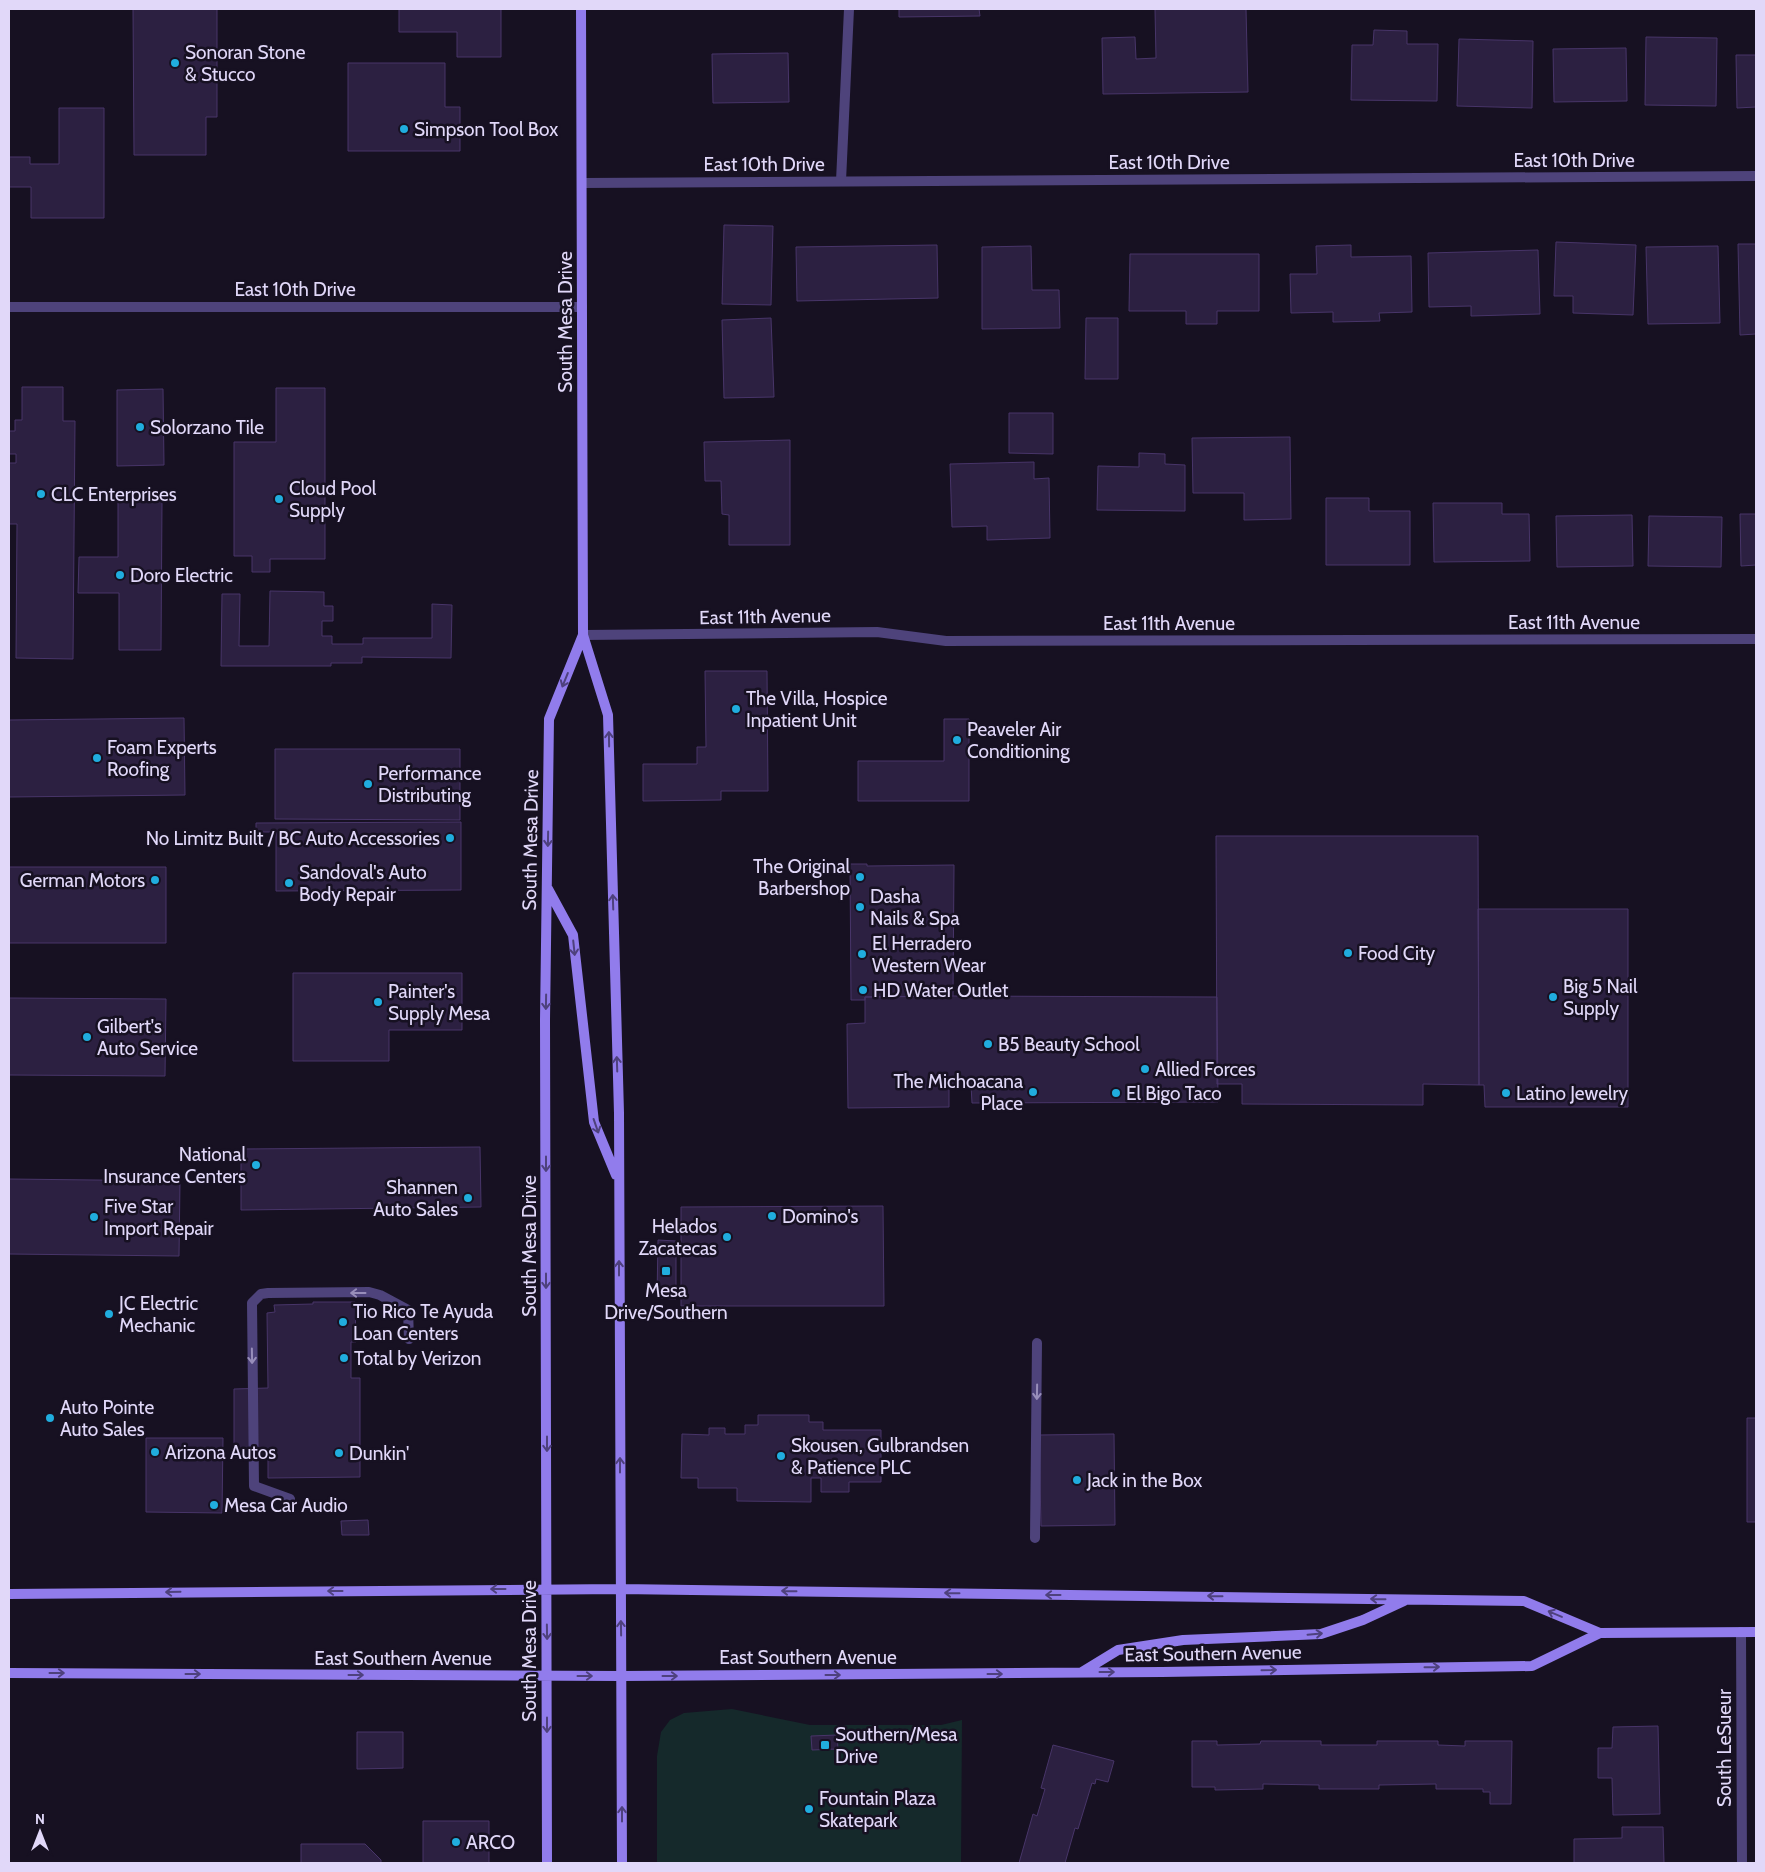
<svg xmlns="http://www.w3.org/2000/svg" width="1765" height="1872" viewBox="0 0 1765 1872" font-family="Cabin,sans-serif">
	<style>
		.green { fill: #15292b }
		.building { fill: #2c2041; stroke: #483569 }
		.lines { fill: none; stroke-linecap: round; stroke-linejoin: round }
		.service { stroke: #4e437b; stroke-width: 10 }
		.minor { stroke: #4e437b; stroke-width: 10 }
		.secondary { stroke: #917cec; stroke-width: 10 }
		.oneway { stroke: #4e417d }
		.oneway2 { stroke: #988eba }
		.poi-dot { fill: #20adde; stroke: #171122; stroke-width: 2 }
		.labels { text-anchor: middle; stroke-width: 5; stroke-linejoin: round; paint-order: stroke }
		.poi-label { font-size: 19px; fill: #e1d8f9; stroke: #171122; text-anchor: start }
		.street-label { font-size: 19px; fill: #e1d8f9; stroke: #171122 }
	</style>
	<rect width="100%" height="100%" fill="#171122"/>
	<path class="green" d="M 732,1709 L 810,1725 L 941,1725 L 962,1720 L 961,1863 L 657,1863 L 657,1756 L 661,1732 L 670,1720 L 684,1713 Z"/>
	<path class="building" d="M 133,9 L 217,9 L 217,117 L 206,117 L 206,155 L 134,155 Z
		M 399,9 L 501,9 L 501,57 L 457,57 L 457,32 L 399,32 Z
		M 899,9 L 979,9 L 980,16 L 899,17 Z
		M 1155,9 L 1246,9 L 1248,92 L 1103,94 L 1102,38 L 1135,37 L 1136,59 L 1156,58 Z
		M 1374,30 L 1407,31 L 1407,44 L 1438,44 L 1437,101 L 1351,100 L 1352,45 L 1373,45 Z
		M 1646,37 L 1717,38 L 1716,106 L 1645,105 Z
		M 1459,39 L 1533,41 L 1532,108 L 1457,106 Z
		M 1626,48 L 1627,101 L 1554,102 L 1553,49 Z
		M 788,53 L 789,102 L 713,103 L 712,54 Z
		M 1736,55 L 1756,55 L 1756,107 L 1737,108 Z
		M 348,63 L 445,63 L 445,107 L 460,107 L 460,151 L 348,151 Z
		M 59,108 L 104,108 L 104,218 L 31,218 L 31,187 L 9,187 L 9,157 L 30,157 L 30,164 L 59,164 Z
		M 724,225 L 773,226 L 771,305 L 722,304 Z
		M 1556,242 L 1636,245 L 1633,315 L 1573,313 L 1573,296 L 1554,296 Z
		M 1738,244 L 1756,244 L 1756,334 L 1740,335 Z
		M 937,245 L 938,298 L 797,301 L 796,247 Z
		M 1351,245 L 1351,257 L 1411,256 L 1412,312 L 1379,313 L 1380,321 L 1333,322 L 1333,312 L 1291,313 L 1290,274 L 1317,274 L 1316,246 Z
		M 1031,246 L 1032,290 L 1059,290 L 1060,328 L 982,329 L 982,247 Z
		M 1718,246 L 1720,323 L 1648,324 L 1646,247 Z
		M 1538,250 L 1540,314 L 1471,316 L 1471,306 L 1429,307 L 1428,253 Z
		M 1130,254 L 1259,254 L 1259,311 L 1217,311 L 1217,324 L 1186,324 L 1186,311 L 1129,311 Z
		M 771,318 L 774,397 L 724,398 L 722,320 Z
		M 1086,318 L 1118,318 L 1118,379 L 1085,379 Z
		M 22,387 L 63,387 L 63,421 L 75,421 L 73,659 L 16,658 L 17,524 L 9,524 L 9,463 L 16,463 L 16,454 L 9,454 L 9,431 L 15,431 L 15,420 L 22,420 Z
		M 276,388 L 325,388 L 325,559 L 270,559 L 270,572 L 252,572 L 252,556 L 234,556 L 234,442 L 276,442 Z
		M 163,389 L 164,465 L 117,466 L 117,390 Z
		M 1009,413 L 1053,413 L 1053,454 L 1009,453 Z
		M 1290,437 L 1291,519 L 1244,520 L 1244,493 L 1193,493 L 1192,438 Z
		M 790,440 L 790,545 L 729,545 L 729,515 L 722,514 L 721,481 L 705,481 L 704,442 Z
		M 1139,453 L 1165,454 L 1165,464 L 1185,465 L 1185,511 L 1097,510 L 1098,466 L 1139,467 Z
		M 1034,462 L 1034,479 L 1049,478 L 1050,538 L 987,540 L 987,526 L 952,527 L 950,464 Z
		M 1326,498 L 1369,498 L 1369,511 L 1410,511 L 1410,565 L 1326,565 Z
		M 118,499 L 162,500 L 161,650 L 119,650 L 119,593 L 78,593 L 79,557 L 118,557 Z
		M 1433,503 L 1502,503 L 1502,514 L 1529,514 L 1530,561 L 1434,562 Z
		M 1740,514 L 1756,514 L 1756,565 L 1741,566 Z
		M 1632,515 L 1633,566 L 1557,567 L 1556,516 Z
		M 1649,516 L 1722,517 L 1721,567 L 1648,566 Z
		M 270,591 L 324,592 L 324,606 L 333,606 L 333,621 L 322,621 L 322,636 L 332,636 L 332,644 L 363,644 L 363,638 L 432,638 L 432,604 L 452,605 L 451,658 L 362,657 L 362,663 L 331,663 L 331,666 L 221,666 L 222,594 L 240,594 L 239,646 L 269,646 Z
		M 705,671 L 767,671 L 768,791 L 721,791 L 721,800 L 643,801 L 643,764 L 697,764 L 697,747 L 706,747 Z
		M 184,718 L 185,795 L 9,797 L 9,720 Z
		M 944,719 L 969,719 L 969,801 L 858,801 L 858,761 L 944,761 Z
		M 275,749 L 460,749 L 460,820 L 275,819 Z
		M 461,822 L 461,890 L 276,891 L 276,832 L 256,832 L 256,823 Z
		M 1216,836 L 1478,836 L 1479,1085 L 1423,1084 L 1423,1105 L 1242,1104 L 1242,1084 L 1217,1084 Z
		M 850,864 L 867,864 L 867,866 L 954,865 L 953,996 L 865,997 L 865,1000 L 851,1000 Z
		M 9,867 L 166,867 L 166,943 L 9,943 Z
		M 1478,909 L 1628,909 L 1628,1107 L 1485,1107 L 1484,1085 L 1479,1085 Z
		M 293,973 L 462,973 L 462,1030 L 389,1030 L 389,1061 L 293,1061 Z
		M 953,996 L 1217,997 L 1218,1102 L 972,1103 L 971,1085 L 949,1085 L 949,1107 L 848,1108 L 847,1024 L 865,1023 L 865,997 Z
		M 9,998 L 166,999 L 165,1076 L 9,1075 Z
		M 480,1147 L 481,1207 L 241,1210 L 241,1149 Z
		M 9,1179 L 180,1181 L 179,1256 L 9,1254 Z
		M 883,1206 L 884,1306 L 681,1306 L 681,1207 Z
		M 658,1240 L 676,1241 L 676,1299 L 657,1298 Z
		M 313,1302 L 355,1302 L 356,1342 L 351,1342 L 351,1378 L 360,1378 L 360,1477 L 268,1478 L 268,1456 L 234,1457 L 234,1389 L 268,1388 L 267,1313 L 275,1312 L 274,1305 L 313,1304 Z
		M 758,1415 L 809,1415 L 809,1422 L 823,1422 L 823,1430 L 881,1430 L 881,1482 L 849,1482 L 849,1492 L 821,1492 L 821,1478 L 811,1478 L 811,1502 L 737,1501 L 737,1488 L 698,1488 L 698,1478 L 681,1478 L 682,1434 L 709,1435 L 709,1428 L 725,1428 L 725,1434 L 745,1434 L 745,1425 L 758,1425 Z
		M 1747,1418 L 1756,1418 L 1756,1522 L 1747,1522 Z
		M 1114,1434 L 1115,1525 L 1041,1526 L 1039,1435 Z
		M 146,1438 L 223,1438 L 222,1513 L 146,1512 Z
		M 368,1520 L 369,1535 L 342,1535 L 341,1521 Z
		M 1658,1726 L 1660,1814 L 1613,1815 L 1612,1778 L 1598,1778 L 1598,1748 L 1612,1748 L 1613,1727 Z
		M 357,1732 L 403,1732 L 403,1768 L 357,1769 Z
		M 837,1735 L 838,1749 L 812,1750 L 811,1736 Z
		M 1192,1741 L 1217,1741 L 1217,1745 L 1260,1744 L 1261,1741 L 1321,1741 L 1321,1745 L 1377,1745 L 1377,1741 L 1438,1741 L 1438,1745 L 1465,1746 L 1465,1741 L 1512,1741 L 1511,1804 L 1490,1804 L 1490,1792 L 1483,1792 L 1483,1789 L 1436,1789 L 1436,1784 L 1379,1785 L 1379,1789 L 1319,1789 L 1319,1785 L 1263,1784 L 1263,1789 L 1215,1790 L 1215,1787 L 1192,1787 Z
		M 1053,1745 L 1114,1761 L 1108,1782 L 1096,1779 L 1095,1784 L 1092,1783 L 1078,1829 L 1075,1828 L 1065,1863 L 1019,1863 L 1033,1814 L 1037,1816 L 1045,1789 L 1041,1788 Z
		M 423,1821 L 489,1821 L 489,1863 L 423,1863 Z
		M 1622,1827 L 1663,1827 L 1664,1863 L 1574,1863 L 1574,1839 L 1622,1838 Z
		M 301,1844 L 365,1844 L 381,1860 L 381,1863 L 301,1863 Z"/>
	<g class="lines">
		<path class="service" d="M 841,181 L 849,9
			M 290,1499 L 254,1486 L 252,1303 L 261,1294 L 268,1293 L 369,1292 L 380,1295 L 408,1310 L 409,1339
			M 1035,1538 L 1037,1343"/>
		<path class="minor" d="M 582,183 L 1756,176
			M 9,307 L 582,307
			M 583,635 L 877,632 L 946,641 L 1756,639
			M 1741,1632 L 1742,1863"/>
		<path class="secondary" d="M 581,9 L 583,635 L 608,715 L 619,1113 L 622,1863
			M 548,889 L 573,935 L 594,1122 L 616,1175
			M 9,1594 L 620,1589 L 1524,1601 L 1600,1633 L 1756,1632
			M 1082,1672 L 1118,1650 L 1183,1640 L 1321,1634 L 1363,1620 L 1404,1601
			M 9,1673 L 622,1676 L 1162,1672 L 1532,1666 L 1600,1633
			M 547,1863 L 545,1020 L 549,719 L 583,635"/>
	</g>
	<defs><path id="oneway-shaft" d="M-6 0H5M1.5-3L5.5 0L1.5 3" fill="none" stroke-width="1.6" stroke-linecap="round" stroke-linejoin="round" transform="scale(1.25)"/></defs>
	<g class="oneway">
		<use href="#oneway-shaft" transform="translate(565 680) rotate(112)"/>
		<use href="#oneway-shaft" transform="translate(609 739) rotate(-91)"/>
		<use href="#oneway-shaft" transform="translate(548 839) rotate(91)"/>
		<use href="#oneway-shaft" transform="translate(613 902) rotate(-92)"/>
		<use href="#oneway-shaft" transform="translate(574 948) rotate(84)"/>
		<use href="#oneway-shaft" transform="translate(546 1002) rotate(91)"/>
		<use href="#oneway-shaft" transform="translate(617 1064) rotate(-92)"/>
		<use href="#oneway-shaft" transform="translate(596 1126) rotate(71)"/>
		<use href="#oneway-shaft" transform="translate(546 1164) rotate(90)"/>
		<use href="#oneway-shaft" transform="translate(619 1268) rotate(-90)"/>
		<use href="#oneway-shaft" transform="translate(546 1281) rotate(90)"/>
		<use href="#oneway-shaft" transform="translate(547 1444) rotate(90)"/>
		<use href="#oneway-shaft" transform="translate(620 1465) rotate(-90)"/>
		<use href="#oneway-shaft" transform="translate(498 1589) rotate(180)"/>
		<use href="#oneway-shaft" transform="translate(335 1591) rotate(180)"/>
		<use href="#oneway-shaft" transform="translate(789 1591) rotate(-179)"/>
		<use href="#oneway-shaft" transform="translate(173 1592) rotate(179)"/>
		<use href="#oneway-shaft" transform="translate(952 1593) rotate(-179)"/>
		<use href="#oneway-shaft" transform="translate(1053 1595) rotate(-180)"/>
		<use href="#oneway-shaft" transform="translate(1215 1596) rotate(-179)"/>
		<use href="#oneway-shaft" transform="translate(1378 1599) rotate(-179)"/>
		<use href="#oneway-shaft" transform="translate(1555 1614) rotate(-157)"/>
		<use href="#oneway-shaft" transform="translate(621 1628) rotate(-91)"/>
		<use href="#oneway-shaft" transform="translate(547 1632) rotate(89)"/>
		<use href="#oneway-shaft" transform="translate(1315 1634) rotate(-5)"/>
		<use href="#oneway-shaft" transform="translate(1432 1667) rotate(-1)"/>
		<use href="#oneway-shaft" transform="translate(1269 1670) rotate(-1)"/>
		<use href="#oneway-shaft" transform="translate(1107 1672)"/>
		<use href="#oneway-shaft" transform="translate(57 1673)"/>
		<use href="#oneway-shaft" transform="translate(193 1674)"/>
		<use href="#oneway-shaft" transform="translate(995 1674)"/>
		<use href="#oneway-shaft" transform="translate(356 1675)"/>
		<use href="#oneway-shaft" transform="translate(833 1675)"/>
		<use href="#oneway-shaft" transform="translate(585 1676)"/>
		<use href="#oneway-shaft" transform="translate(670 1676)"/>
		<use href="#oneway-shaft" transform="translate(547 1725) rotate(90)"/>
		<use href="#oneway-shaft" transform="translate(622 1814) rotate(-90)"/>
	</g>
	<g class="oneway2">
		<use href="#oneway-shaft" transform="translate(358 1293) rotate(180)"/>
		<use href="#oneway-shaft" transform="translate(252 1356) rotate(89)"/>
		<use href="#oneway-shaft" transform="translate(1037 1392) rotate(91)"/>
	</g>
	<g class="poi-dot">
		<circle cx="175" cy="63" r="5"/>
		<circle cx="404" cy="129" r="5"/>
		<circle cx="140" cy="427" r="5"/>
		<circle cx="41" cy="494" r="5"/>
		<circle cx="279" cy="499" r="5"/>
		<circle cx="120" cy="575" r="5"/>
		<circle cx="736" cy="709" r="5"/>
		<circle cx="957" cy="740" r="5"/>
		<circle cx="97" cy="758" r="5"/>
		<circle cx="368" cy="784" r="5"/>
		<circle cx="450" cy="838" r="5"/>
		<circle cx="860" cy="877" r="5"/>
		<circle cx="155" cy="880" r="5"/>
		<circle cx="289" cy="883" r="5"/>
		<circle cx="860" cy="907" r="5"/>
		<circle cx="1348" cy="953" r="5"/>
		<circle cx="862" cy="954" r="5"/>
		<circle cx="863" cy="990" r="5"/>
		<circle cx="1553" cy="997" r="5"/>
		<circle cx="378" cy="1002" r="5"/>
		<circle cx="87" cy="1037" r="5"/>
		<circle cx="988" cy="1044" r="5"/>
		<circle cx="1145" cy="1069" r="5"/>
		<circle cx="1033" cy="1092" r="5"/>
		<circle cx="1116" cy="1093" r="5"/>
		<circle cx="1506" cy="1093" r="5"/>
		<circle cx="256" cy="1165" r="5"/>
		<circle cx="468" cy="1198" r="5"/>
		<circle cx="772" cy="1216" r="5"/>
		<circle cx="94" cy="1217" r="5"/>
		<circle cx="727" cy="1237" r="5"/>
		<rect x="661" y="1266" width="10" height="10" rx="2.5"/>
		<circle cx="109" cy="1314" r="5"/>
		<circle cx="343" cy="1322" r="5"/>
		<circle cx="344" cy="1358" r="5"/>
		<circle cx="50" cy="1418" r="5"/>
		<circle cx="155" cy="1452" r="5"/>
		<circle cx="339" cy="1453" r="5"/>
		<circle cx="781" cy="1456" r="5"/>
		<circle cx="1077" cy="1480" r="5"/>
		<circle cx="214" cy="1505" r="5"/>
		<rect x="820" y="1740" width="10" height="10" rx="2.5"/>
		<circle cx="809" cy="1809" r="5"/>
		<circle cx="456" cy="1842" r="5"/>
	</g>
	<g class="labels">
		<g class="poi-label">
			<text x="185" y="59">Sonoran Stone<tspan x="185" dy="22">&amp; Stucco</tspan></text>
			<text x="414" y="136">Simpson Tool Box</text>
			<text x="150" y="434">Solorzano Tile</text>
			<text x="289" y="495">Cloud Pool<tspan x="289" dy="22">Supply</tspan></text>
			<text x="51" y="501">CLC Enterprises</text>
			<text x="130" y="582">Doro Electric</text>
			<text x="746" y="705">The Villa, Hospice<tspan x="746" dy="22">Inpatient Unit</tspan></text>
			<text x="967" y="736">Peaveler Air<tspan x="967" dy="22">Conditioning</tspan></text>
			<text x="107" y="754">Foam Experts<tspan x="107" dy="22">Roofing</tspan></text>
			<text x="378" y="780">Performance<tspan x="378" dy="22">Distributing</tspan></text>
			<text x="440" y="845" text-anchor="end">No Limitz Built / BC Auto Accessories</text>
			<text x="850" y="873" text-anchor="end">The Original<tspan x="850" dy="22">Barbershop</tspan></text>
			<text x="299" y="879">Sandoval's Auto<tspan x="299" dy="22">Body Repair</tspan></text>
			<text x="145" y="887" text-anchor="end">German Motors</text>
			<text x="870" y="903">Dasha<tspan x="870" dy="22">Nails &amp; Spa</tspan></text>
			<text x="872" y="950">El Herradero<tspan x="872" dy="22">Western Wear</tspan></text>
			<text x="1358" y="960">Food City</text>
			<text x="1563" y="993">Big 5 Nail<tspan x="1563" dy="22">Supply</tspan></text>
			<text x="873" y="997">HD Water Outlet</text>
			<text x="388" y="998">Painter's<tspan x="388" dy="22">Supply Mesa</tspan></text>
			<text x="97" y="1033">Gilbert's<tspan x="97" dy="22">Auto Service</tspan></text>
			<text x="998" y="1051">B5 Beauty School</text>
			<text x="1155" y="1076">Allied Forces</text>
			<text x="1023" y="1088" text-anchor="end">The Michoacana<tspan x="1023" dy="22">Place</tspan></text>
			<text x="1126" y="1100">El Bigo Taco</text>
			<text x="1516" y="1100">Latino Jewelry</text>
			<text x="246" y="1161" text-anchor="end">National<tspan x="246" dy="22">Insurance Centers</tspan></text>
			<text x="458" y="1194" text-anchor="end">Shannen<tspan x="458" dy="22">Auto Sales</tspan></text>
			<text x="104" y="1213">Five Star<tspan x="104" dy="22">Import Repair</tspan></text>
			<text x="782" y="1223">Domino's</text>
			<text x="717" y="1233" text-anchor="end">Helados<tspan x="717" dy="22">Zacatecas</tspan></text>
			<text x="666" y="1297" text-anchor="middle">Mesa<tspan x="666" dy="22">Drive/Southern</tspan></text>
			<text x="119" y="1310">JC Electric<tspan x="119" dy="22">Mechanic</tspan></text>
			<text x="353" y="1318">Tio Rico Te Ayuda<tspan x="353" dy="22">Loan Centers</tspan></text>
			<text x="354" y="1365">Total by Verizon</text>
			<text x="60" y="1414">Auto Pointe<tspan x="60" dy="22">Auto Sales</tspan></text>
			<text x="791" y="1452">Skousen, Gulbrandsen<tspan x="791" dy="22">&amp; Patience PLC</tspan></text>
			<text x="165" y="1459">Arizona Autos</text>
			<text x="349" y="1460">Dunkin'</text>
			<text x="1087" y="1487">Jack in the Box</text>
			<text x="224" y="1512">Mesa Car Audio</text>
			<text x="835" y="1741">Southern/Mesa<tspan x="835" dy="22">Drive</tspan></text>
			<text x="819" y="1805">Fountain Plaza<tspan x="819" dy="22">Skatepark</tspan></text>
			<text x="466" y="1849">ARCO</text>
		</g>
		<g class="street-label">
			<text x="1574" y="167">East 10th Drive</text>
			<text x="1169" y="169">East 10th Drive</text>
			<text x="764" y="171">East 10th Drive</text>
			<text x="295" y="296">East 10th Drive</text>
			<text transform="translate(565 322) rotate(-90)" y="7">South Mesa Drive</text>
			<text transform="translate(765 616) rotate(-1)" y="7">East 11th Avenue</text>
			<text x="1574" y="629">East 11th Avenue</text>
			<text x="1169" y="630">East 11th Avenue</text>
			<text transform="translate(530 840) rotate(-89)" y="7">South Mesa Drive</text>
			<text transform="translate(529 1246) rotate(-90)" y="7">South Mesa Drive</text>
			<text transform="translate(529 1651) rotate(-90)" y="7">South Mesa Drive</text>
			<text transform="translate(1213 1653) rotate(-1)" y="7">East Southern Avenue</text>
			<text x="808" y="1664">East Southern Avenue</text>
			<text x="403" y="1665">East Southern Avenue</text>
			<text transform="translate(1724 1748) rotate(-90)" y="7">South LeSueur</text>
		</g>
	</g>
	<rect width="1765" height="1872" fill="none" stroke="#e1d8f9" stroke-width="20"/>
	<g transform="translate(40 1832)" stroke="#171122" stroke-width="4" paint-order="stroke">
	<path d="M0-4L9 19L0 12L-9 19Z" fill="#e1d8f9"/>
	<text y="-8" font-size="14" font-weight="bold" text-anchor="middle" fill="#e1d8f9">N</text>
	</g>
</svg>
